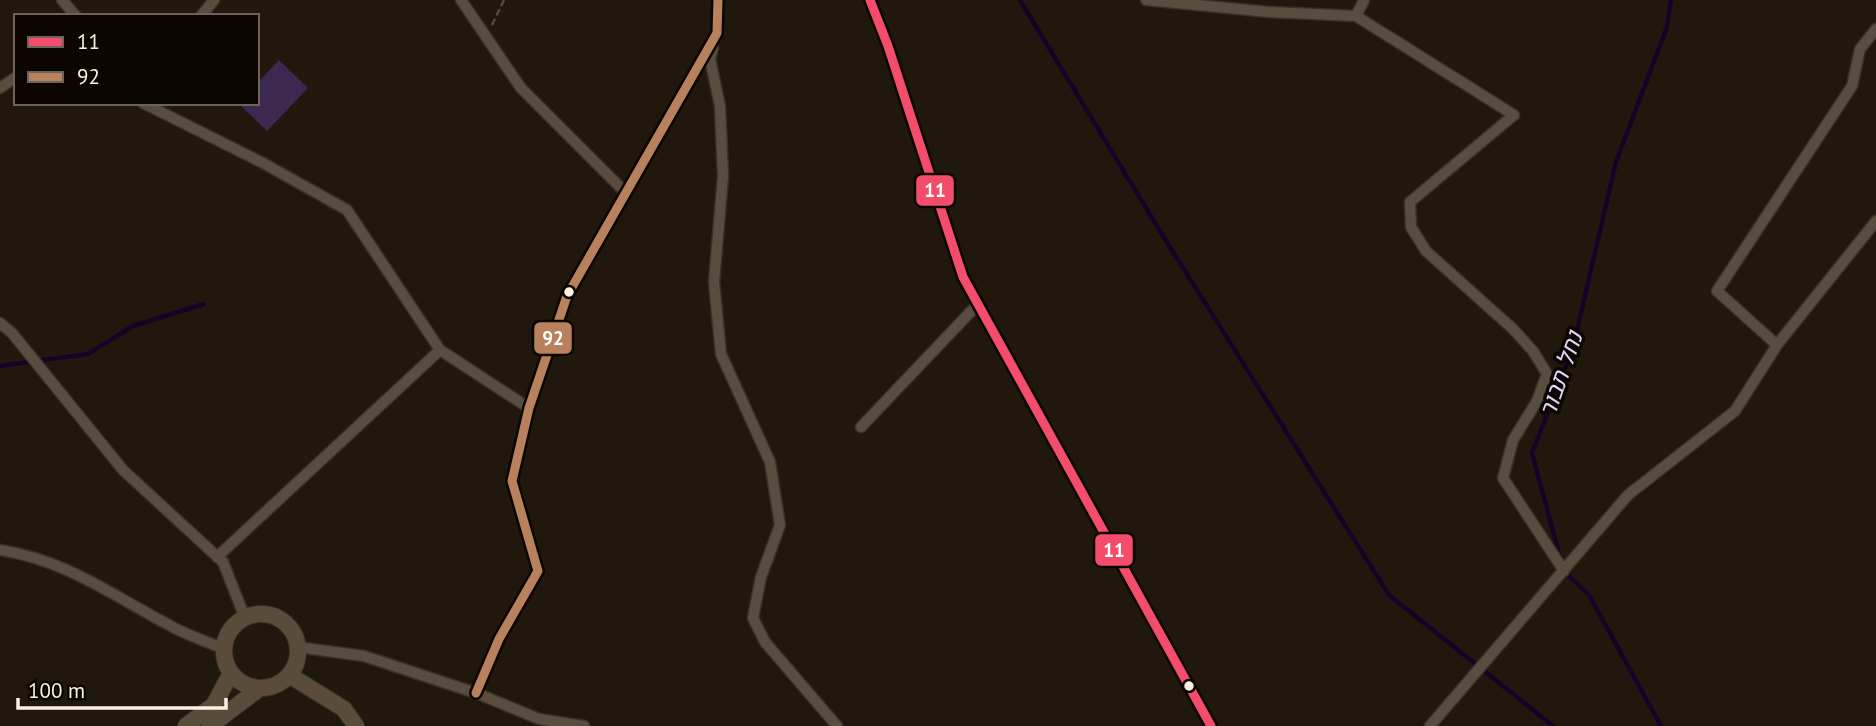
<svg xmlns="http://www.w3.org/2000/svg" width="1876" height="726" viewBox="0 0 1876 726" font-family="'PT Sans',Heebo,sans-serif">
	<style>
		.green { fill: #3d2850 }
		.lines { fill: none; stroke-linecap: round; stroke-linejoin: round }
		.stream { stroke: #170227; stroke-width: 4.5 }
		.street-casing { stroke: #393129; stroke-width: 13 }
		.secondary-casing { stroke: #393129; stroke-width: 18 }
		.path { stroke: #544b3e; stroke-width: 2.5; stroke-dasharray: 7 3.5; stroke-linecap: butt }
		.street { stroke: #584d3e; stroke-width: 10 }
		.secondary { stroke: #594c3b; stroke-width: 16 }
		.bus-1-casing { stroke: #0c0601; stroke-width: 14 }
		.bus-2-casing { stroke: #0c0601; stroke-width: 14 }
		.bus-1 { stroke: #f44d6c; stroke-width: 9 }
		.bus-2 { stroke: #b6815c; stroke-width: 9 }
		.bus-dot { fill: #fbf1e4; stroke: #0c0601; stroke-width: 2.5 }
		.labels { text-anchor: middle; stroke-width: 7; stroke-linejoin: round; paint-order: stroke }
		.water-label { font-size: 24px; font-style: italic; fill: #e4d3fb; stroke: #0c0601 }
		.line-badge { stroke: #0c0601; stroke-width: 2.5 }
		.badge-label { font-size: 19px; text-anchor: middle; font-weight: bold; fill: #fff }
	</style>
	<rect width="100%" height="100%" fill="#20180d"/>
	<path class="green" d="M 279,60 L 308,88 L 267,131 L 238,103 L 257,103 L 257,83 Z"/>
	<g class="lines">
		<path class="stream" d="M 1020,0 L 1163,236 L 1389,595 L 1553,726
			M 0,366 L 88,354 L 133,326 L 204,304
			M 1560,557 L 1532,453 L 1573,348 L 1616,162 L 1667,27 L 1671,0
			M 1565,572 L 1589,595 L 1661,726"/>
		<g class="street-casing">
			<path id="street" d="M 62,0 L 76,16
				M 461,0 L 521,88 L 625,192
				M 870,0 L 888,46 L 963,277 L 1211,726
				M 1146,0 L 1269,12 L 1356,16 L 1514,115 L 1410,202 L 1411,227 L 1426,251 L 1513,329 L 1533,351 L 1547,374 L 1537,401 L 1513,440 L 1503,478 L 1564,571
				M 201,16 L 214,0
				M 1356,16 L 1364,0
				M 713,48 L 710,59 L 720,106 L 723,176 L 714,282 L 721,354 L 770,462 L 780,525 L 761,577 L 753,618 L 765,642 L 837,726
				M 0,88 L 16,77
				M 143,103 L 263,163 L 347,210 L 440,350 L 529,408
				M 0,323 L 12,333 L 123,470 L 223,562 L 245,618
				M 1777,345 L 1717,291 L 1852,86 L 1860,49 L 1876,29
				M 861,427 L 978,304
				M 0,550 C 68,561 110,594 169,625 C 186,635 206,641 224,649
				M 217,557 L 440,350
				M 297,647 L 364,656 L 476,693 L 539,719 L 584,726
				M 476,693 L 499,639 L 538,571 L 512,481 L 529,408 L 567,296 L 717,33 L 718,0
				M 1430,726 L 1628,495 L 1735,411 L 1777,345 L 1876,221"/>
		</g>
		<g class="secondary-casing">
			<path id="secondary" d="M224 651a37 37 0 1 1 74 0a37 37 0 1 1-74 0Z
				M 289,675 L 344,709 L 356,726
				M 186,726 L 214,705 L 231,673
				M 210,726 L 260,688"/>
		</g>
		<path class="path" d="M 492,25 L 504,0"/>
		<use href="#street" class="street"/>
		<use href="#secondary" class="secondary"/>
		<g class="bus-1-casing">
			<path id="bus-1" d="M 870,0 L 888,46 L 963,277 L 1211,726"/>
		</g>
		<g class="bus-2-casing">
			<path id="bus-2" d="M 476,693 L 499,639 L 538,571 L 512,481 L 529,408 L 567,296 L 717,33 L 718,0"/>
		</g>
		<use href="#bus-1" class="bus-1"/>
		<use href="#bus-2" class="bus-2"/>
	</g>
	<g class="bus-dot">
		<circle cx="569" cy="292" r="6"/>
		<circle cx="1189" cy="686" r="6"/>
	</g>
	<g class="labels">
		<g class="water-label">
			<text transform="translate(1561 374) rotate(-71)" y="8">נחל תבור</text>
		</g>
	</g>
	<g class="line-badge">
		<rect x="915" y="174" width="40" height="33" rx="7" fill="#f44d6c"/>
		<rect x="533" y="321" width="40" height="34" rx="7" fill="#b6815c"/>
		<rect x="1094" y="533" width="40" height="34" rx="7" fill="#f44d6c"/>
	</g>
	<g class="badge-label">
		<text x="935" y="197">11</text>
		<text x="553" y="345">92</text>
		<text x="1114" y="557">11</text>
	</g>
	<rect x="14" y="14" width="245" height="91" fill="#0c0601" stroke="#6c645c" stroke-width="2"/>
	<rect x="28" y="37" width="35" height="10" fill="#f44d6c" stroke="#6c645c" stroke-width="2"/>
	<text x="77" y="49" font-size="21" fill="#fbf1e4">11</text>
	<rect x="28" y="72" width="35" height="10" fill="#b6815c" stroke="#6c645c" stroke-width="2"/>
	<text x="77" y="84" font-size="21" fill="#fbf1e4">92</text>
	<path d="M18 698v10h208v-10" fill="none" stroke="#fbf1e4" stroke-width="3.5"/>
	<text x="28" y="698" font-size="21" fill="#fbf1e4" stroke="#0c0601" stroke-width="5" paint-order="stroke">100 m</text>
</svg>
